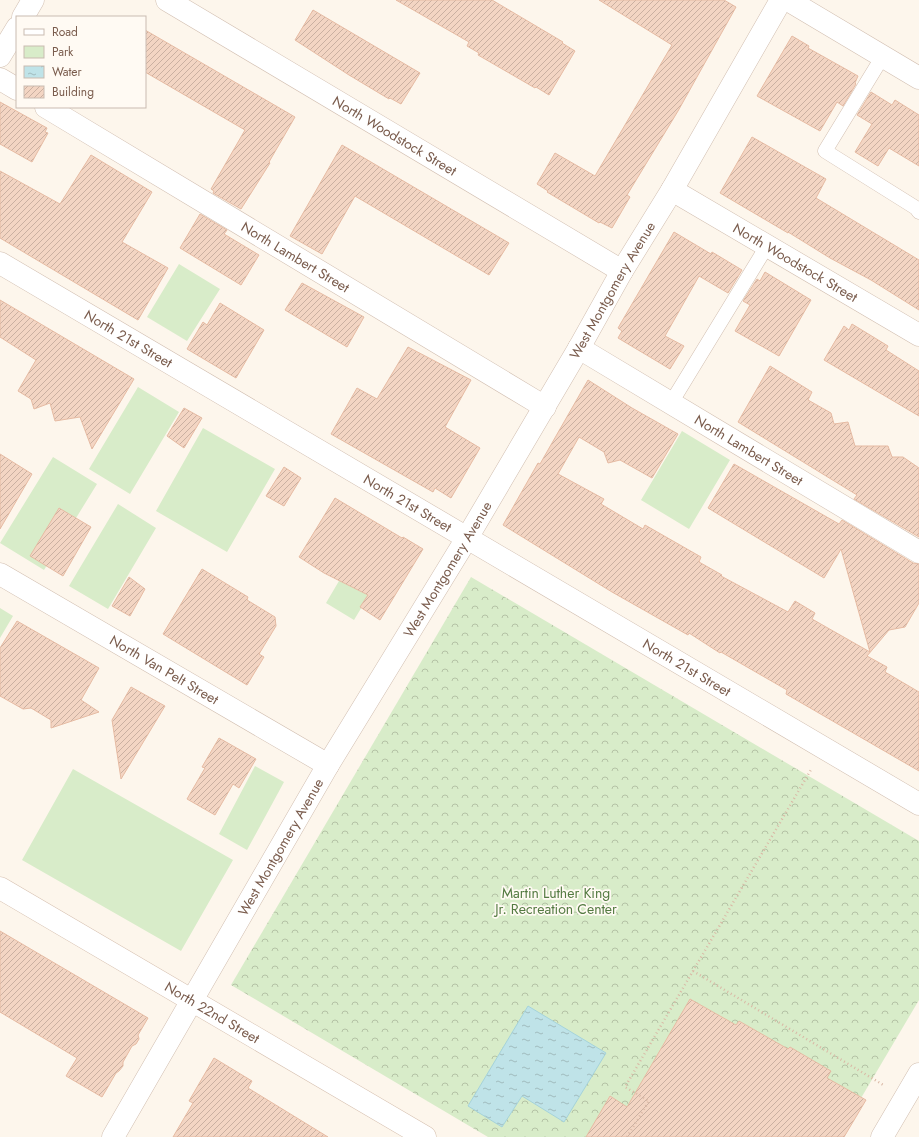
<svg xmlns="http://www.w3.org/2000/svg" width="919" height="1137" viewBox="0 0 919 1137" font-family="Jost,sans-serif">
	<style>
		.green { fill: #d8ecc9 }
		.forest { fill: url(#forest-crowns) }
		.water { fill: url(#water-ripples); stroke: #a5d3da }
		.building { fill: url(#building-hatch); stroke: #e6bba3 }
		.lines { fill: none; stroke-linecap: round; stroke-linejoin: round }
		.service-casing { stroke: #d1beb0; stroke-width: 15 }
		.minor-casing { stroke: #d1beb0; stroke-width: 23 }
		.tertiary-casing { stroke: #d1beb0; stroke-width: 23 }
		.secondary-casing { stroke: #d6c0b0; stroke-width: 23 }
		.path { stroke: #d9b8a5; stroke-width: 2.5; stroke-dasharray: 1 3; stroke-linecap: butt }
		.service { stroke: #fff; stroke-width: 14 }
		.minor { stroke: #fff; stroke-width: 22 }
		.tertiary { stroke: #fff; stroke-width: 22 }
		.secondary { stroke: #fff; stroke-width: 22 }
		.labels { text-anchor: middle; stroke-width: 3.5; stroke-linejoin: round; paint-order: stroke }
		.street-label { font-size: 14px; fill: #7a5c4d; stroke: #fffaf3 }
		.park-label { font-size: 14px; fill: #537a41; stroke: #fffaf3 }
	</style>
	<defs>
		<pattern id="forest-crowns" width="20" height="18" patternUnits="userSpaceOnUse"><rect width="20" height="18" fill="#d8ecc9"/><path d="M2 6a3 3 0 1 1 6 0M12 15a3 3 0 1 1 6 0" fill="none" stroke="#b4c2a5"/></pattern>
		<pattern id="water-ripples" width="26" height="14" patternUnits="userSpaceOnUse"><rect width="26" height="14" fill="#bfe3e8"/><path d="M2 4q2-2 4 0t4 0M15 11q2-2 4 0t4 0" fill="none" stroke="#a0bbbe"/></pattern>
		<pattern id="building-hatch" width="6" height="6" patternUnits="userSpaceOnUse"><rect width="6" height="6" fill="#f3d5c3"/><path d="M-1 1l2-2M0 6l6-6M5 7l2-2" fill="none" stroke="#cab0a1"/></pattern>
	</defs>
	<rect width="100%" height="100%" fill="#fdf6ec"/>
	<path class="green" d="M 179,264 L 220,289 L 187,341 L 147,317 Z
		M 138,387 L 179,412 L 130,494 L 89,469 Z
		M 203,428 L 275,469 L 227,552 L 156,511 Z
		M 682,431 L 730,460 L 689,529 L 641,500 Z
		M 53,457 L 97,484 L 44,570 L 0,543 Z
		M 118,504 L 156,528 L 108,609 L 69,586 Z
		M 372,525 L 401,542 L 354,620 L 326,603 Z
		M 0,608 L 13,616 L 0,638 Z
		M 255,766 L 284,782 L 247,850 L 219,834 Z
		M 73,769 L 233,860 L 181,951 L 22,860 Z"/>
	<path class="forest" d="M 471,577 L 919,841 L 919,1000 L 838,1137 L 488,1137 L 231,985 Z"/>
	<path class="water" d="M 528,1006 L 606,1053 L 564,1122 L 522,1096 L 502,1127 L 468,1106 Z"/>
	<path class="building" d="M 396,0 L 492,0 L 563,42 L 562,43 L 575,51 L 549,95 L 536,87 L 535,88 L 478,55 L 479,53 L 467,46 L 469,42 Z
		M 599,0 L 724,0 L 736,7 L 678,111 L 627,195 L 630,197 L 612,228 L 600,222 L 599,223 L 547,192 L 548,191 L 537,184 L 555,153 L 595,176 L 672,45 Z
		M 313,10 L 420,73 L 401,104 L 390,98 L 389,99 L 349,75 L 295,40 Z
		M 145,30 L 295,117 L 269,162 L 270,163 L 241,209 L 213,193 L 214,191 L 211,189 L 245,130 L 145,72 Z
		M 792,36 L 809,46 L 808,48 L 858,76 L 855,83 L 856,84 L 843,106 L 837,102 L 820,131 L 757,96 Z
		M 871,92 L 892,105 L 895,100 L 919,115 L 919,166 L 889,148 L 878,166 L 855,152 L 872,124 L 857,115 Z
		M 0,102 L 47,128 L 45,132 L 48,133 L 32,162 L 0,144 Z
		M 752,137 L 826,179 L 816,198 L 919,260 L 919,310 L 871,280 L 830,258 L 788,232 L 788,233 L 720,193 Z
		M 342,145 L 509,243 L 489,275 L 355,196 L 322,254 L 290,236 Z
		M 91,155 L 152,192 L 122,242 L 168,268 L 138,320 L 0,238 L 0,171 L 60,204 Z
		M 200,214 L 227,230 L 224,234 L 259,255 L 241,285 L 180,248 Z
		M 674,232 L 711,254 L 712,252 L 742,270 L 728,293 L 699,276 L 665,336 L 684,346 L 670,369 L 618,338 L 622,331 L 618,328 Z
		M 765,272 L 811,300 L 779,356 L 735,331 L 750,305 L 743,301 L 757,279 L 760,281 Z
		M 302,283 L 364,317 L 347,347 L 285,310 Z
		M 0,300 L 134,379 L 92,449 L 80,417 L 55,421 L 50,403 L 34,409 L 31,399 L 18,391 L 36,360 L 0,337 Z
		M 220,303 L 264,330 L 236,378 L 187,349 L 203,322 L 207,325 Z
		M 852,324 L 888,346 L 886,350 L 919,371 L 919,416 L 824,360 L 844,326 L 849,330 Z
		M 408,347 L 471,380 L 445,427 L 480,448 L 451,498 L 435,488 L 433,492 L 331,434 L 357,388 L 377,399 Z
		M 770,366 L 812,392 L 808,400 L 831,413 L 834,424 L 848,422 L 855,446 L 888,446 L 892,457 L 903,457 L 919,468 L 919,537 L 854,499 L 857,495 L 738,422 Z
		M 588,380 L 632,408 L 678,434 L 652,478 L 620,460 L 608,463 L 604,452 L 579,437 L 558,474 L 604,499 L 601,504 L 643,529 L 645,525 L 701,557 L 699,562 L 722,575 L 721,576 L 788,612 L 795,601 L 815,613 L 812,619 L 870,652 L 841,549 L 824,578 L 708,508 L 734,464 L 839,524 L 842,520 L 913,563 L 919,564 L 919,603 L 905,627 L 889,630 L 867,656 L 887,667 L 885,672 L 919,692 L 919,771 L 786,694 L 787,690 L 721,652 L 720,653 L 689,633 L 688,635 L 612,592 L 503,525 L 538,463 L 540,464 Z
		M 184,408 L 202,418 L 184,448 L 167,436 Z
		M 0,454 L 32,474 L 0,529 Z
		M 284,467 L 301,478 L 284,506 L 266,496 Z
		M 335,498 L 402,538 L 403,537 L 423,549 L 380,620 L 360,607 L 368,595 L 324,573 L 299,557 Z
		M 59,508 L 91,527 L 63,576 L 30,556 Z
		M 202,569 L 248,597 L 247,600 L 275,617 L 276,626 L 259,654 L 264,657 L 247,685 L 163,634 Z
		M 129,577 L 145,589 L 130,616 L 112,606 Z
		M 17,621 L 99,668 L 81,700 L 99,712 L 51,728 L 51,720 L 31,708 L 23,709 L 0,696 L 0,648 Z
		M 131,687 L 165,706 L 121,779 L 112,720 Z
		M 219,738 L 256,759 L 239,788 L 233,784 L 215,815 L 187,799 L 205,768 L 202,767 Z
		M 0,931 L 148,1018 L 138,1035 L 139,1039 L 136,1044 L 132,1046 L 123,1062 L 123,1066 L 119,1071 L 116,1073 L 102,1097 L 66,1076 L 77,1058 L 0,1012 Z
		M 690,999 L 736,1025 L 739,1021 L 788,1049 L 790,1047 L 831,1071 L 827,1078 L 866,1100 L 844,1137 L 586,1137 L 610,1096 L 627,1107 Z
		M 214,1058 L 252,1081 L 248,1088 L 328,1137 L 173,1137 L 193,1103 L 189,1101 Z"/>
	<g class="lines">
		<g class="service-casing">
			<path id="service" d="M 883,56 L 825,151 L 916,208 L 919,212
				M 671,403 L 767,246"/>
		</g>
		<g class="minor-casing">
			<g id="minor">
				<path id="s1" d="M 167,0 L 622,271"/>
				<path d="M 788,0 L 919,78"/>
				<path d="M 23,17 L 33,0"/>
				<path d="M 0,56 L 17,28"/>
				<path d="M 0,79 L 17,89"/>
				<path id="s2" d="M 46,107 L 545,407"/>
				<path id="s3" d="M 672,190 L 919,335"/>
				<path id="s4" d="M 0,263 L 919,804"/>
				<path id="s5" d="M 579,348 L 919,552"/>
				<path id="s6" d="M 0,574 L 328,765"/>
				<path id="s7" d="M 113,1137 L 328,765 L 467,538 L 579,348 L 622,271 L 672,190 L 781,0"/>
			</g>
		</g>
		<g class="tertiary-casing">
			<path id="tertiary" d="M 882,1137 L 919,1074"/>
		</g>
		<g class="secondary-casing">
			<g id="secondary">
				<path id="s8" d="M 0,888 L 425,1137"/>
			</g>
		</g>
		<path class="path" d="M 693,971 L 885,1086
			M 627,1137 L 649,1101 L 625,1087 L 812,768"/>
		<use href="#service" class="service"/>
		<use href="#minor" class="minor"/>
		<use href="#tertiary" class="tertiary"/>
		<use href="#secondary" class="secondary"/>
	</g>
	<g class="labels">
		<g class="street-label">
			<text dy="5" stroke="none"><textPath href="#s1" startOffset="265">North Woodstock Street</textPath></text>
			<text dy="5" stroke="none"><textPath href="#s2" startOffset="291">North Lambert Street</textPath></text>
			<text dy="5" stroke="none"><textPath href="#s3" startOffset="143">North Woodstock Street</textPath></text>
			<text dy="5" stroke="none"><textPath href="#s7" startOffset="983">West Montgomery Avenue</textPath></text>
			<text dy="5" stroke="none"><textPath href="#s4" startOffset="149">North 21st Street</textPath></text>
			<text dy="5" stroke="none"><textPath href="#s5" startOffset="198">North Lambert Street</textPath></text>
			<text dy="5" stroke="none"><textPath href="#s4" startOffset="473">North 21st Street</textPath></text>
			<text dy="5" stroke="none"><textPath href="#s7" startOffset="659">West Montgomery Avenue</textPath></text>
			<text dy="5" stroke="none"><textPath href="#s4" startOffset="797">North 21st Street</textPath></text>
			<text dy="5" stroke="none"><textPath href="#s6" startOffset="190">North Van Pelt Street</textPath></text>
			<text dy="5" stroke="none"><textPath href="#s7" startOffset="335">West Montgomery Avenue</textPath></text>
			<text dy="5" stroke="none"><textPath href="#s8" startOffset="246">North 22nd Street</textPath></text>
		</g>
		<g class="park-label">
			<text x="556" y="898">Martin Luther King<tspan x="556" dy="16">Jr. Recreation Center</tspan></text>
		</g>
	</g>
	<rect x="16" y="16" width="130" height="92" fill="#fffaf3" stroke="#cabbb1"/>
	<rect x="24" y="29" width="20" height="6" fill="#ffffff" stroke="#cabbb1"/>
	<text x="52" y="36" font-size="12" fill="#7a5c4d">Road</text>
	<rect x="24" y="46" width="20" height="12" fill="#d8ecc9" stroke="#cabbb1"/>
	<text x="52" y="56" font-size="12" fill="#7a5c4d">Park</text>
	<rect x="24" y="66" width="20" height="12" fill="url(#water-ripples)" stroke="#cabbb1"/>
	<text x="52" y="76" font-size="12" fill="#7a5c4d">Water</text>
	<rect x="24" y="86" width="20" height="12" fill="url(#building-hatch)" stroke="#cabbb1"/>
	<text x="52" y="96" font-size="12" fill="#7a5c4d">Building</text>
</svg>
